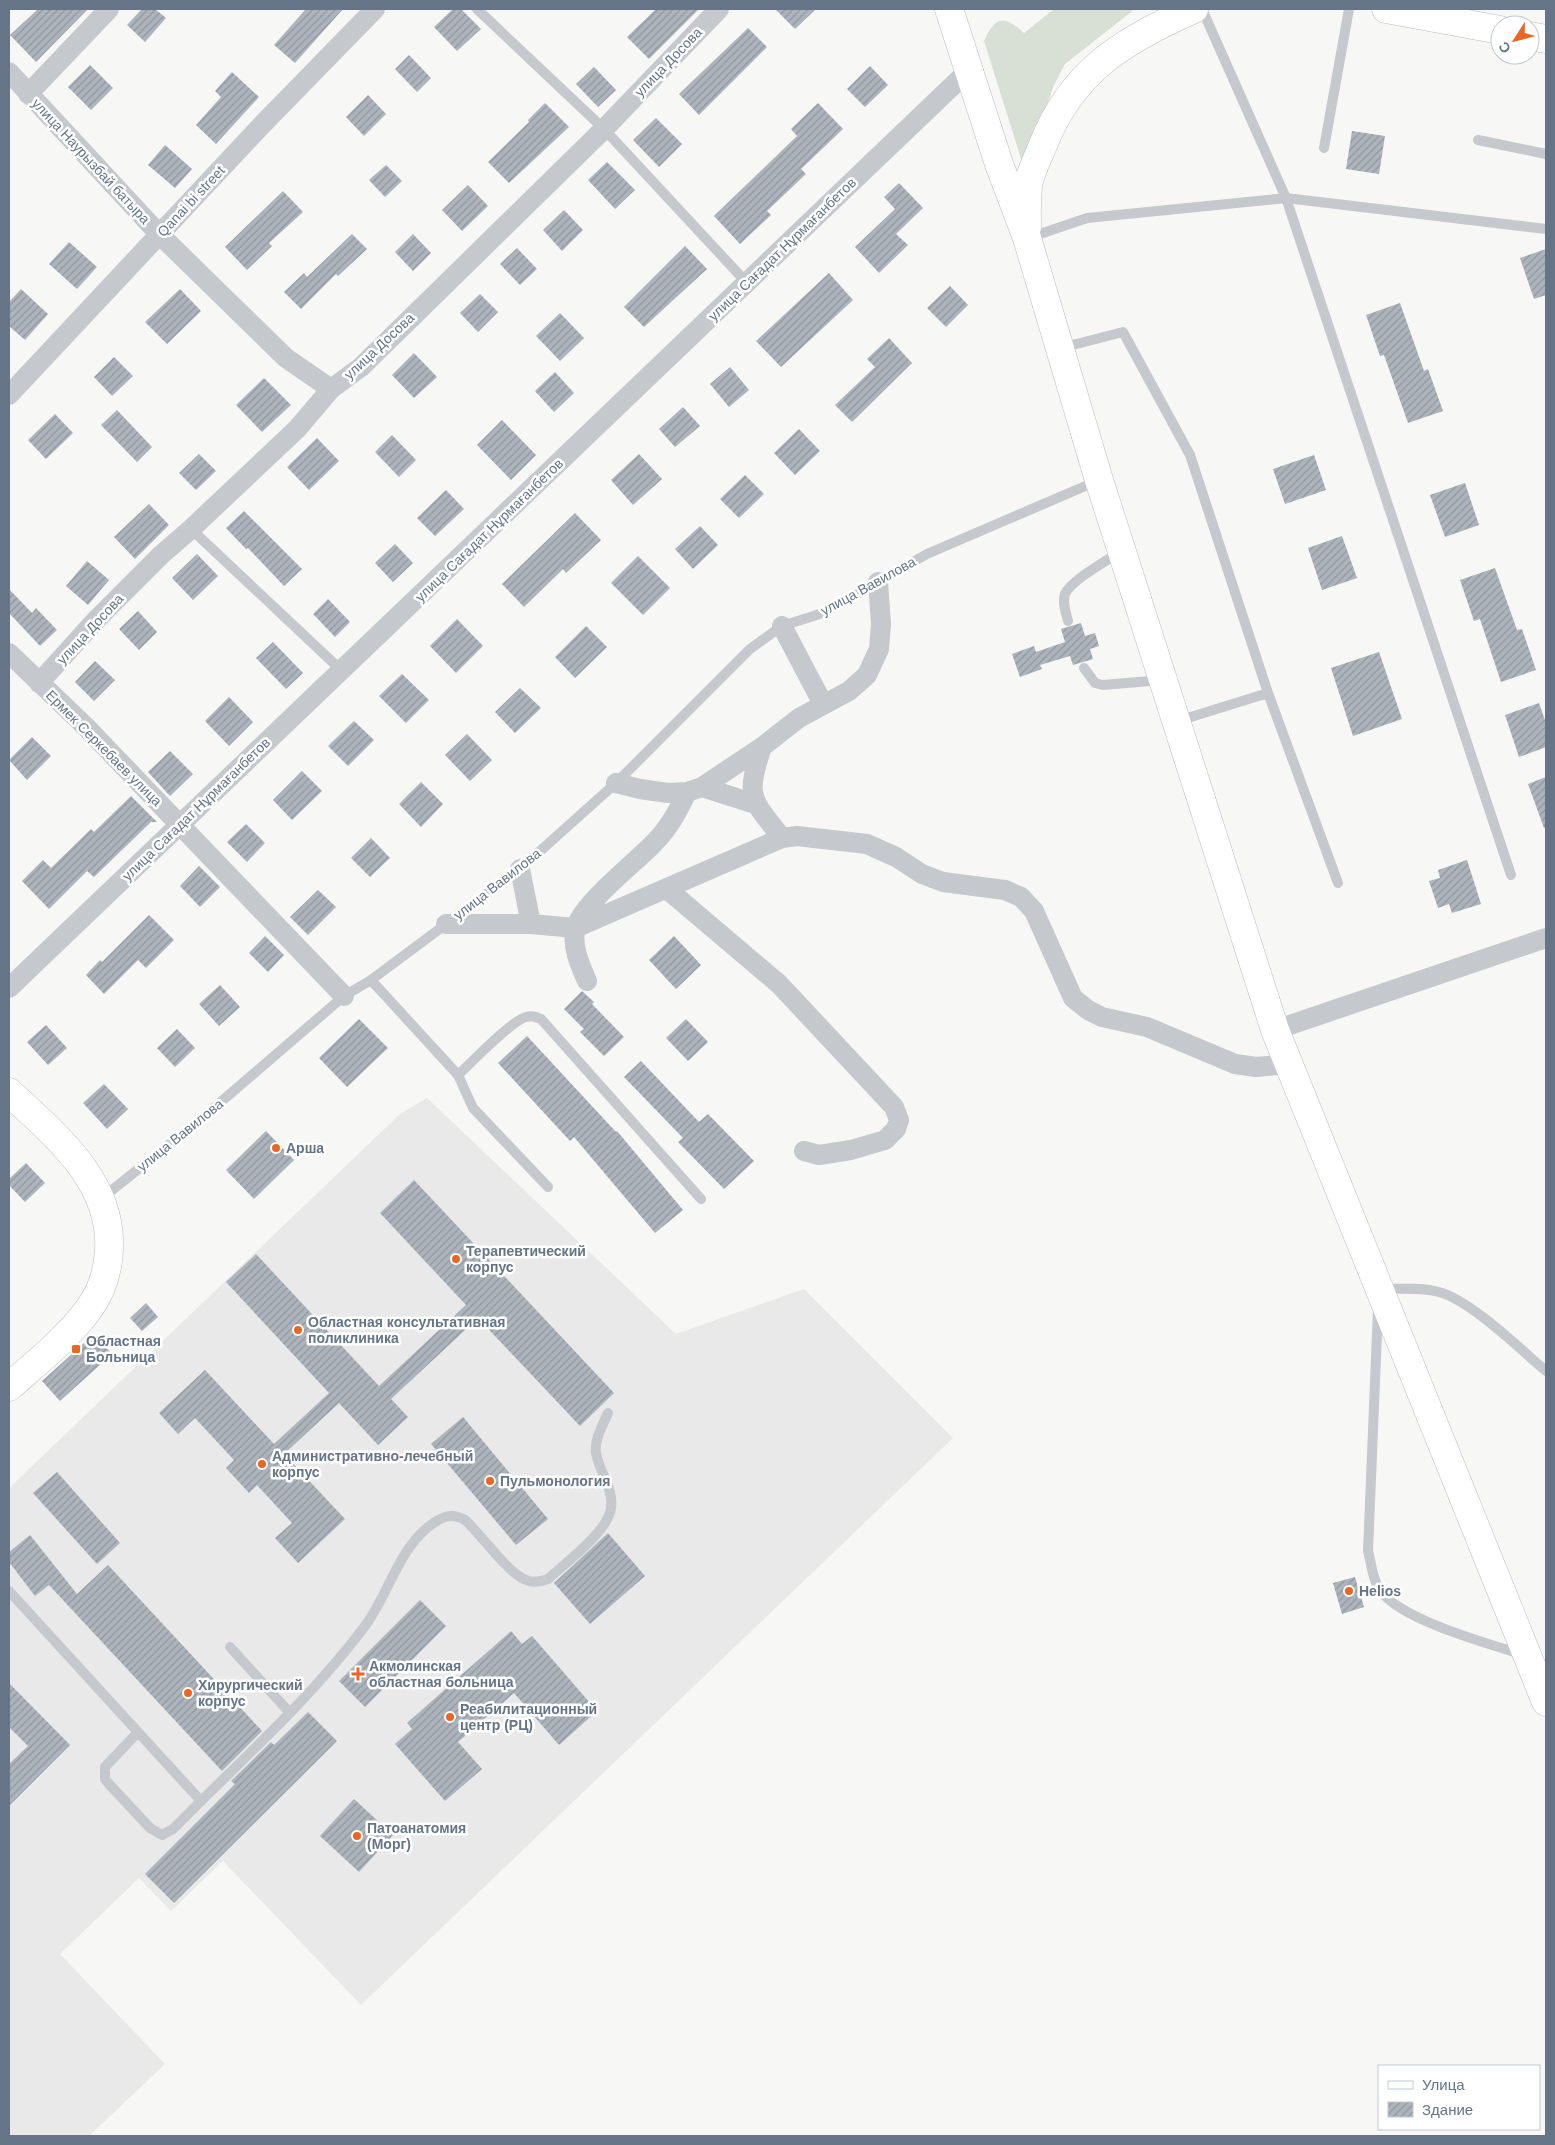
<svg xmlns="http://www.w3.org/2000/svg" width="1555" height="2145" viewBox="0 0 1555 2145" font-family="Helvetica,sans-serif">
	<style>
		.built { fill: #e8e9e8 }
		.grass { fill: #d8e0d6 }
		.building { fill: url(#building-hatch) }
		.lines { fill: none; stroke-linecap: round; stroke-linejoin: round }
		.secondary-casing { stroke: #b9bec3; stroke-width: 29 }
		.primary-casing { stroke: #b8bcc0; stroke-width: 29 }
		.lane { stroke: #c5c8cc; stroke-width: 10 }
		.street { stroke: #c5c8cc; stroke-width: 20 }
		.secondary { stroke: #fff; stroke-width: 28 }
		.primary { stroke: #fff; stroke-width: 28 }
		.poi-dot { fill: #ea6623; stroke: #fff; stroke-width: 2 }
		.labels { text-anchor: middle; stroke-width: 5; stroke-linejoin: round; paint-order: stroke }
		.street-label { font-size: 14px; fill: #657587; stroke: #fff }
		.poi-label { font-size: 14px; font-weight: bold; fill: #657587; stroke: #fff; text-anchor: start }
	</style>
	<defs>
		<pattern id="building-hatch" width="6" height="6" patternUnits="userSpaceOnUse" patternTransform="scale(1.25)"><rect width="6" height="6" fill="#adb4bb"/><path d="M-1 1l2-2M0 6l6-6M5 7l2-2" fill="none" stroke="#90979e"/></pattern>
	</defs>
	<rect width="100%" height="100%" fill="#f7f8f5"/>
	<path class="built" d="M 427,1098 L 676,1334 L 804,1289 L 953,1438 L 361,2005 L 223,1861 L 171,1911 L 139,1878 L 60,1954 L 165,2064 L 89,2136 L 9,2136 L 9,1488 L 400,1114 Z"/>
	<path class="grass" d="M 1054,9 L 1135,9 L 1065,64 L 1053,87 L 1046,110 L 1023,165 L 984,41 C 996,14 1005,16 1024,33 Z"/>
	<path class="building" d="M 38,9 L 88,9 L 36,62 L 10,35 Z
		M 142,9 L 155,9 L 166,18 L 145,42 L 127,25 Z
		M 306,9 L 343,9 L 295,63 L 274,45 Z
		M 453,9 L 461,9 L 481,29 L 457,51 L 434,27 Z
		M 656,9 L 699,9 L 649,59 L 627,37 Z
		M 775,9 L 816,9 L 795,29 Z
		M 748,28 L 767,47 L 699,115 L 679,94 Z
		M 409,55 L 431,78 L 417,92 L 395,69 Z
		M 90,65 L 113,88 L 91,110 L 68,87 Z
		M 870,66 L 888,85 L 865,107 L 847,89 Z
		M 594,67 L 616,90 L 598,107 L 576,84 Z
		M 232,72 L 259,97 L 216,144 L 196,125 L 221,97 L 215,91 Z
		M 368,95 L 386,114 L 364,136 L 346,117 Z
		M 545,103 L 569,127 L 509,183 L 488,162 L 529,122 L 528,120 Z
		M 818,103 L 843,129 L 801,169 L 806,174 L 767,211 L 771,215 L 740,244 L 714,216 L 797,136 L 791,129 Z
		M 656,118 L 682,144 L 659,167 L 633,140 Z
		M 1352,131 L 1385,136 L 1379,174 L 1346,169 Z
		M 165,145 L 192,169 L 175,188 L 148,165 Z
		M 607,162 L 635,190 L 615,209 L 588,180 Z
		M 386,165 L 402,181 L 385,197 L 369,180 Z
		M 899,183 L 923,208 L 896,234 L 908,245 L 879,273 L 855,247 L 895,209 L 884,197 Z
		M 468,185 L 488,206 L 462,231 L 442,210 Z
		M 283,191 L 303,212 L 269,243 L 272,246 L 247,270 L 225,247 Z
		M 564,210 L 583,230 L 562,251 L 543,230 Z
		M 352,234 L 367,249 L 338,276 L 336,274 L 301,309 L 284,292 L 304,273 L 307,277 Z
		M 413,234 L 431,253 L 413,271 L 395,252 Z
		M 69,242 L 97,267 L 77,289 L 49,264 Z
		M 685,246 L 707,269 L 644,327 L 624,307 Z
		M 517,248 L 537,269 L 520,285 L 500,264 Z
		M 1546,249 L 1546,295 L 1534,299 L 1520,258 Z
		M 829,273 L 853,300 L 781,367 L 756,341 Z
		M 950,286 L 968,305 L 946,327 L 927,308 Z
		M 21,289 L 48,314 L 25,340 L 9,326 L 9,302 Z
		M 180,289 L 201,311 L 167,344 L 145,322 Z
		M 480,294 L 498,312 L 478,332 L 460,313 Z
		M 1400,303 L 1424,371 L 1428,369 L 1443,411 L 1408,423 L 1384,355 L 1380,356 L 1366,315 Z
		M 560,313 L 584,338 L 560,361 L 536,336 Z
		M 889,338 L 912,363 L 852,422 L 835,405 L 875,367 L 867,359 Z
		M 414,353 L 437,377 L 414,398 L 392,375 Z
		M 114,357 L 133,376 L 112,396 L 94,377 Z
		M 730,367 L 749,390 L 729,407 L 710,384 Z
		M 555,372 L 574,393 L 554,412 L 535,391 Z
		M 264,378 L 291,405 L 262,432 L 236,405 Z
		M 683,407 L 700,426 L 675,447 L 659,429 Z
		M 117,410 L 152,447 L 137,462 L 101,425 Z
		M 55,414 L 73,433 L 46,459 L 28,440 Z
		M 502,420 L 536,455 L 511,480 L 477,445 Z
		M 799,429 L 820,451 L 795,475 L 774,453 Z
		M 392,435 L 416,460 L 399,477 L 375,452 Z
		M 317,438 L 339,461 L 309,490 L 287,467 Z
		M 199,454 L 216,471 L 196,490 L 179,473 Z
		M 639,454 L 662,479 L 633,505 L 611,480 Z
		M 1314,455 L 1326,490 L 1285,504 L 1273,469 Z
		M 745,475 L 764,494 L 739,518 L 720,499 Z
		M 1465,483 L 1479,525 L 1445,537 L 1430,495 Z
		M 446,490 L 464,509 L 435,536 L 417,518 Z
		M 149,504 L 169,525 L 135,559 L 114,537 Z
		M 244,511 L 302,569 L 284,586 L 248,548 L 246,549 L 226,528 Z
		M 575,513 L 601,540 L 566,573 L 563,569 L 524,607 L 502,584 Z
		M 700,526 L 718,545 L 693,569 L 675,549 Z
		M 1342,536 L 1357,578 L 1322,590 L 1308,548 Z
		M 395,544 L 413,563 L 393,582 L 375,563 Z
		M 197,554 L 218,576 L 193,600 L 172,578 Z
		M 638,556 L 670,588 L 643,615 L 611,583 Z
		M 87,561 L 109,580 L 88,605 L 66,586 Z
		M 1495,568 L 1517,630 L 1522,629 L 1536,670 L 1501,682 L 1480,619 L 1474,621 L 1460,580 Z
		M 9,589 L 32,613 L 36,608 L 57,630 L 40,646 L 9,613 Z
		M 328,599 L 350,622 L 335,637 L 313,614 Z
		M 138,611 L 157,632 L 139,650 L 119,629 Z
		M 457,619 L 483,646 L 456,673 L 430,646 Z
		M 1081,623 L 1085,636 L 1095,633 L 1099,646 L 1090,649 L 1093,659 L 1073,665 L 1070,656 L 1040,665 L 1042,669 L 1020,677 L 1012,654 L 1034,646 L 1036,652 L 1065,642 L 1061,629 Z
		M 586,626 L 607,647 L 575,678 L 555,657 Z
		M 273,642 L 303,673 L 286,689 L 256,658 Z
		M 1379,652 L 1402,719 L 1353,736 L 1331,668 Z
		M 95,661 L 115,680 L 94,701 L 75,682 Z
		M 402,674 L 429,700 L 406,723 L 379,696 Z
		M 520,688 L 541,708 L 515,733 L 495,712 Z
		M 229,697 L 253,722 L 229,746 L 205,721 Z
		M 1539,703 L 1546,723 L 1546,747 L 1519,757 L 1505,715 Z
		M 354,721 L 374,740 L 348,766 L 328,746 Z
		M 467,734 L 492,760 L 470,781 L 445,755 Z
		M 32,737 L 51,756 L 27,780 L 9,760 Z
		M 170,751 L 193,774 L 170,796 L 148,772 Z
		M 302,771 L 322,791 L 292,820 L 273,800 Z
		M 1546,777 L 1546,828 L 1544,828 L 1528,784 Z
		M 421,782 L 443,804 L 421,827 L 399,804 Z
		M 131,796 L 157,822 L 151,822 L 94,877 L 87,871 L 49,909 L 22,881 L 43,860 L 51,868 L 91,829 L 94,832 Z
		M 246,824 L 265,843 L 247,862 L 227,842 Z
		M 371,838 L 390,858 L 370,877 L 351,858 Z
		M 1467,860 L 1481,904 L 1452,913 L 1449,904 L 1438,908 L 1429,881 L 1440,878 L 1438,870 Z
		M 199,866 L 220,887 L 200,907 L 180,886 Z
		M 318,890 L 336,907 L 308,935 L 290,917 Z
		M 149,915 L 174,940 L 146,968 L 138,960 L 104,994 L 86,975 L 100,960 L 102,962 Z
		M 265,936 L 284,955 L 268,972 L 249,953 Z
		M 674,936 L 701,965 L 676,989 L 649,960 Z
		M 220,985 L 240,1007 L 219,1026 L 199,1004 Z
		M 582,991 L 594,1002 L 592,1004 L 624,1037 L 604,1056 L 580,1032 L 584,1029 L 564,1009 Z
		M 359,1019 L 388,1048 L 347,1087 L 319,1058 Z
		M 686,1019 L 708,1042 L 688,1061 L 666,1038 Z
		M 46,1025 L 67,1048 L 48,1065 L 27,1042 Z
		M 177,1029 L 195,1048 L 175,1067 L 157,1048 Z
		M 527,1036 L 616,1132 L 617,1131 L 683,1210 L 655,1233 L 574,1137 L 570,1141 L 498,1063 Z
		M 641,1061 L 699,1122 L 708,1114 L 754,1161 L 724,1189 L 678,1142 L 683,1138 L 624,1077 Z
		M 104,1084 L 128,1109 L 107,1129 L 83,1103 Z
		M 266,1131 L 294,1160 L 254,1199 L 226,1170 Z
		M 26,1163 L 45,1183 L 25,1202 L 9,1185 L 9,1179 Z
		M 414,1180 L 614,1393 L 580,1426 L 478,1318 L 391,1399 L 408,1417 L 378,1445 L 339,1403 L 284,1454 L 345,1519 L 298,1563 L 275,1538 L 292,1523 L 257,1485 L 249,1493 L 226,1468 L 234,1460 L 195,1418 L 178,1434 L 159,1413 L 205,1370 L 274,1444 L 329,1393 L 226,1282 L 256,1254 L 379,1386 L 466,1305 L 380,1213 Z
		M 146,1303 L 158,1317 L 142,1331 L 130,1318 Z
		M 94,1334 L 112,1354 L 60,1401 L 42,1381 Z
		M 463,1417 L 548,1519 L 516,1545 L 431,1444 Z
		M 57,1472 L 120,1543 L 97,1564 L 33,1493 Z
		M 608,1533 L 645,1576 L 590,1624 L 554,1583 Z
		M 30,1535 L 77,1594 L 108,1565 L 262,1731 L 222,1771 L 49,1585 L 35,1596 L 9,1562 L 9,1552 Z
		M 1355,1577 L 1364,1607 L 1342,1614 L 1333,1583 Z
		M 420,1600 L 446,1626 L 365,1707 L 339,1681 Z
		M 511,1631 L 522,1644 L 532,1636 L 597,1711 L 559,1745 L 514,1693 L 458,1742 L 482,1769 L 445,1801 L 395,1744 L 412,1729 L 407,1723 Z
		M 9,1683 L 70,1745 L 9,1806 L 9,1764 L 28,1746 L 9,1727 Z
		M 308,1712 L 337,1741 L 174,1903 L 145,1874 L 235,1784 L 231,1781 L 271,1742 L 274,1745 Z
		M 354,1799 L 393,1835 L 359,1872 L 320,1836 Z"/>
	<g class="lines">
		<g class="secondary-casing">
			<path id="secondary" d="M 949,9 L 999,164 L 1027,238 L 1099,480 L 1275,1030 L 1546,1702
				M 1027,227 C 1027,212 1026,196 1029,181 C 1032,169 1038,157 1043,145 C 1072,71 1124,40 1194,9
				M 9,1092 C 55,1135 113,1181 109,1250 C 108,1271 101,1293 88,1310 C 67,1339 36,1363 9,1387"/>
		</g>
		<g class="primary-casing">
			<path id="primary" d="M 1386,9 L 1500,30
				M 1530,36 L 1546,39"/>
		</g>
		<path class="lane" d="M 477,9 L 604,129 L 747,283
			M 1202,9 L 1286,198 L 1511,875
			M 1478,140 L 1546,154
			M 1324,148 L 1349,9
			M 1028,238 L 1087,218 L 1286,198 L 1546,229
			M 1061,348 L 1123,332 L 1190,455 L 1268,693 L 1338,883
			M 191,529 L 342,671
			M 1068,621 C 1066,613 1062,602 1065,594 C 1071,580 1107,561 1121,551
			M 1084,668 L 1095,683 L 1103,685 L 1162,680
			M 1178,721 L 1268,693
			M 371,980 L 458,1075 L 473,1108 L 548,1187
			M 458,1075 C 472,1062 511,1021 526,1017 C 532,1015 536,1017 541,1019 L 701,1199
			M 102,1198 L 194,1125 L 344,996 L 371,980 L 520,869 L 616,783 L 750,649 L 782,626 L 826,612 L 927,554 L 1097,481
			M 1382,1289 C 1400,1289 1421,1287 1439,1292 C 1470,1300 1520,1349 1546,1371
			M 1378,1309 L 1368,1551 C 1371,1562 1372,1575 1377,1585 C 1391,1618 1490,1644 1524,1655
			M 9,1591 L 201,1801 C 258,1745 317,1690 365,1626 C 388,1595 397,1553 428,1527 C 441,1517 450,1512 465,1520 C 482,1535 509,1576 529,1581 C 536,1583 541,1581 548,1579 C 565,1563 608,1532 611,1508 C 614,1489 599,1471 596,1453 C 594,1439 603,1425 608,1413
			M 230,1647 L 290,1713
			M 138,1732 L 105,1767 L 105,1779 L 109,1784 L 150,1828 L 162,1835 L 173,1829 L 201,1801"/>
		<path class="street" d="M 9,72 L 159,234 L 286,358 L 331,389
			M 28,94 L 109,9
			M 9,395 L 259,128 L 375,9
			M 782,626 L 823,704
			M 9,653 L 87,728 L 344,996
			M 39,683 L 96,620 L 161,555 L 191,529 L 297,429 L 331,389 L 361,367 L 604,129 L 719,9
			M 762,747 C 745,798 751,798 782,838
			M 616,783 L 640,789 L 668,793 L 687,792 L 702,787 L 762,747 L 799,718 L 849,691 L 867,675 L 879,649 L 881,624 L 878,582
			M 702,787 L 755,804
			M 520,869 L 531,924
			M 667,889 L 779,984 L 894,1107 L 899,1120 L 896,1129 L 885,1140 L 851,1150 L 819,1155 L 804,1151
			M 446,924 L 531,924 L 575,928 L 782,838 L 797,836 L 867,844 L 896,857 L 922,874 L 943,882 L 1005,890 L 1021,897 L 1034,911 L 1073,998 L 1088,1010 L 1102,1017 L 1147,1027 L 1235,1064 L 1256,1067 L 1289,1064
			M 587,981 C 580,965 572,948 575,930 C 580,905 635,863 654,843 C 669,828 678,811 687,792
			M 9,988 L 969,70
			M 1275,1030 L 1546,938"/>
		<use href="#secondary" class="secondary"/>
		<use href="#primary" class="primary"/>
	</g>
	<g class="poi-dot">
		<circle cx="276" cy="1148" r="5"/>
		<circle cx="456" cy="1259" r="5"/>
		<circle cx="298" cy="1330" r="5"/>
		<rect x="71" y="1344" width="10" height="10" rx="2.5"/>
		<circle cx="262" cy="1464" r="5"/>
		<circle cx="490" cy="1481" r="5"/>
		<circle cx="1349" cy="1591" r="5"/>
		<path d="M355.5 1666.5h5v5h5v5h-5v5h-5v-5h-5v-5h5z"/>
		<circle cx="188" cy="1693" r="5"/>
		<circle cx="450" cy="1717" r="5"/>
		<circle cx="357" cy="1836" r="5"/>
	</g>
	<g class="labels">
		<g class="street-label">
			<text transform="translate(668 62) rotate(-46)" y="5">улица Досова</text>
			<text transform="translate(91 161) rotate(47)" y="5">улица Наурызбай батыра</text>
			<text transform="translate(191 201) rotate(-47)" y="5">Qanai bi street</text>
			<text transform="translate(782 249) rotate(-44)" y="5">улица Сағадат Нұрмағанбетов</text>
			<text transform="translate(379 346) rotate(-43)" y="5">улица Досова</text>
			<text transform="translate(489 530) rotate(-44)" y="5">улица Сағадат Нұрмағанбетов</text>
			<text transform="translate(868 586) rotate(-29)" y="5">улица Вавилова</text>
			<text transform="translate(90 629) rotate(-47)" y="5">улица Досова</text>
			<text transform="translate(104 748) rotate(45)" y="5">Ермек Серкебаев улица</text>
			<text transform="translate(196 809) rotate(-44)" y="5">улица Сағадат Нұрмағанбетов</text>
			<text transform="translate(497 884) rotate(-38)" y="5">улица Вавилова</text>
			<text transform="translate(180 1135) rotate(-39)" y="5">улица Вавилова</text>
		</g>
		<g class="poi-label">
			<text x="286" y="1153">Арша</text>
			<text x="466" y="1256">Терапевтический<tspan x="466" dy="16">корпус</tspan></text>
			<text x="308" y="1327">Областная консультативная<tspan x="308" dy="16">поликлиника</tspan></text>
			<text x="86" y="1346">Областная<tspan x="86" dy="16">Больница</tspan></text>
			<text x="272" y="1461">Административно-лечебный<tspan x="272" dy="16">корпус</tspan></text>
			<text x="500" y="1486">Пульмонология</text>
			<text x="1359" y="1596">Helios</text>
			<text x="369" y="1671">Акмолинская<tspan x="369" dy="16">областная больница</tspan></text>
			<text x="198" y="1690">Хирургический<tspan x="198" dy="16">корпус</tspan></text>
			<text x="460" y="1714">Реабилитационный<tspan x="460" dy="16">центр (РЦ)</tspan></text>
			<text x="367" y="1833">Патоанатомия<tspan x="367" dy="16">(Морг)</tspan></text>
		</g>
	</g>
	<rect width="1555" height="2145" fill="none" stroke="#657587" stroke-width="20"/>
	<rect x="1378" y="2065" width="162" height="65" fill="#ffffff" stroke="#c1c8cf"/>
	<rect x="1388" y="2081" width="25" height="8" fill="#ffffff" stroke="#c1c8cf"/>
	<text x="1422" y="2090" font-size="15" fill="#657587">Улица</text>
	<rect x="1388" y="2102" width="25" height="15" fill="url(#building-hatch)" stroke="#c1c8cf"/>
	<text x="1422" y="2115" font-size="15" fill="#657587">Здание</text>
	<g transform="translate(1515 40) rotate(234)"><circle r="24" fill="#ffffff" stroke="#c1c8cf"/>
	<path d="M0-4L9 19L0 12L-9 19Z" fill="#ea6623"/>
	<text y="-8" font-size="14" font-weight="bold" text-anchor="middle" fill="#657587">С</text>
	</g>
</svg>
